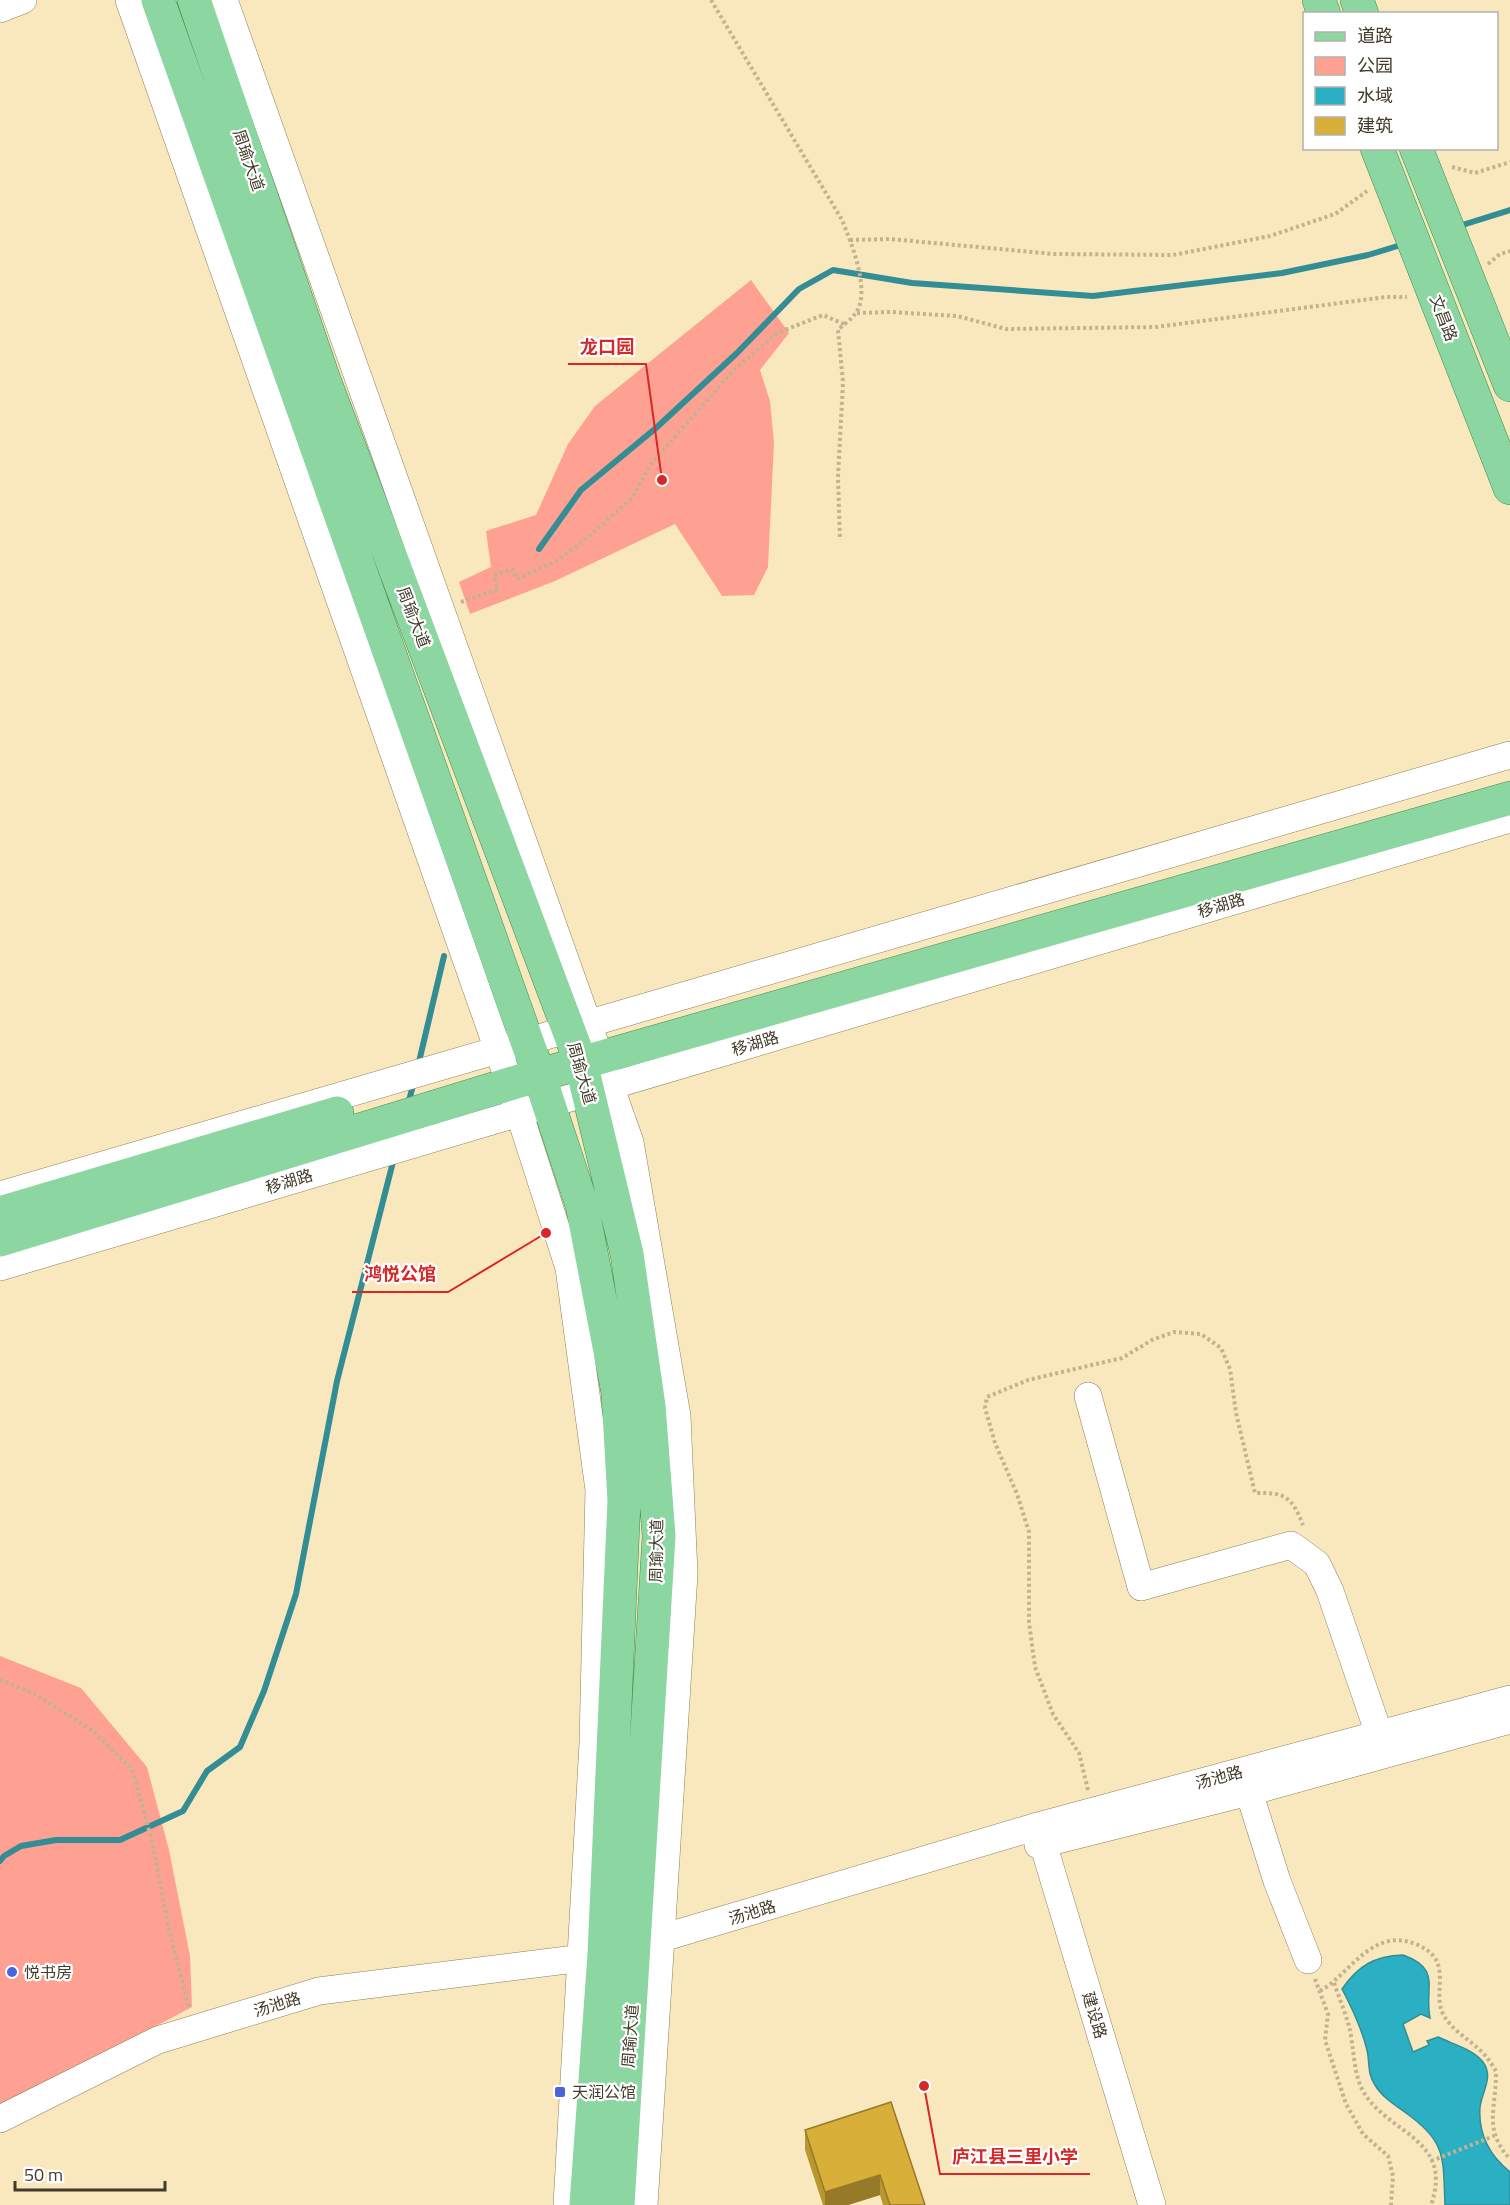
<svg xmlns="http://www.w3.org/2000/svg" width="1510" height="2205" viewBox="0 0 1510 2205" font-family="'Titillium Web','Noto Sans SC',sans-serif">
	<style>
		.green { fill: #ffa192 }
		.water { fill: #2bb0c3; stroke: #328d95; stroke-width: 1.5 }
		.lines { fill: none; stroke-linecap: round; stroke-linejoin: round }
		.stream { stroke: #328d95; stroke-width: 6 }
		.minor-casing { stroke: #8e7f57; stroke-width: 28 }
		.major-casing { stroke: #3f8e4e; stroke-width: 34 }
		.path { stroke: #c1b390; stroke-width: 4; stroke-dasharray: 3 3; stroke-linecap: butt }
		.minor { stroke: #fff; stroke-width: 27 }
		.major { stroke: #8bd6a1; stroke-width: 33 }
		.wall { fill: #ba9631 }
		.shaded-wall { fill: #977a28 }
		.building { fill: #d8af39; stroke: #977a28; stroke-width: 1.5 }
		.poi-dot { fill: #4965d9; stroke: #fff; stroke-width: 2 }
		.labels { text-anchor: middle; stroke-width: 4.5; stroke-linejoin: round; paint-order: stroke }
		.street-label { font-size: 16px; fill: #423b2a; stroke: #fff }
		.poi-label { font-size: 16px; fill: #423b2a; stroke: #fff; text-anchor: start }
		.leader { fill: none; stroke: #d62828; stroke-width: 2 }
		.callout-dot { fill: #d62828; stroke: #fff; stroke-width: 2 }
		.callout-label { font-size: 18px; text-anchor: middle; font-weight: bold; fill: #d62828; stroke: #fff; stroke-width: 4.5; stroke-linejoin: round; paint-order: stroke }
	</style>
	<rect width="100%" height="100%" fill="#f9e8bd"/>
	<path class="green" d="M 751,280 L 789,333 L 760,370 L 770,401 L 774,443 L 768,567 L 754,595 L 722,596 L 675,524 L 555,581 L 470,614 L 459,582 L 491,567 L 486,531 L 536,515 L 568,444 L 595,406 Z
		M 0,1656 L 81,1688 L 147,1767 L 169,1850 L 190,1956 L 192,2007 L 0,2109 Z"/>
	<path class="water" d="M 1403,1955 C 1442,1969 1424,1987 1430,2018 L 1421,2014 L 1403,2024 L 1413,2052 L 1429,2045 L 1427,2041 L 1438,2037 C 1452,2044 1473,2049 1483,2062 C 1494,2077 1482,2091 1480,2107 C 1478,2134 1489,2155 1510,2172 L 1510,2205 L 1445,2205 C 1443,2158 1447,2142 1406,2113 C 1395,2105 1382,2097 1375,2085 C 1367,2073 1370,2063 1367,2050 C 1362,2029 1352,2008 1342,1989 C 1358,1966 1374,1956 1403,1955 Z"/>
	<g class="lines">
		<path class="stream" d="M 1456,227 L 1510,210
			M 539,549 L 581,490 L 656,428 L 737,353 L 799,289 L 833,270 L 912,283 L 1093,296 L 1282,273 L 1368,255 L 1404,244
			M 418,1066 L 444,956
			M 408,1104 L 414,1082
			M 0,1861 L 4,1856 L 21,1846 L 56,1840 L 120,1840 L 183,1811 L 207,1771 L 240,1747 L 264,1691 L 296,1594 L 337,1381 L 394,1158"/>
		<g class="minor-casing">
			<path id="minor" d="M 129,0 L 510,1084 L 569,1268 L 599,1490 L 593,1743 L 567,2205
				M 224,0 L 630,1142 L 677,1416 L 684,1574 L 644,2205
				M 0,9 L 23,0
				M 0,1195 L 1510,755
				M 0,1267 L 1510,819
				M 1088,1396 L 1141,1587 L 1291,1545 L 1317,1564 L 1330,1591 L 1379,1734
				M 1249,1792 L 1277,1881 L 1308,1960
				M 1038,1827 L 1152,2205
				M 1038,1845 L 1249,1792 L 1510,1720
				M 645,1943 L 1038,1826 L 1510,1699
				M 0,2119 L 158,2040 L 319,1991 L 599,1956"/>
		</g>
		<g class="major-casing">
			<path id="major" d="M 158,0 L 539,1075 L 582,1205 L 618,1393 L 624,1501 L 604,1955 L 586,2205
				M 194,0 L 323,377 L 581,1063 L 627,1254 L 649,1406 L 659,1536 L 618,2205
				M 1319,0 L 1324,14
				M 1357,0 L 1362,14
				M 1377,148 L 1510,488
				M 1416,148 L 1510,385
				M 0,1213 L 337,1113
				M 0,1240 L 539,1075 L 1510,798"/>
		</g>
		<path class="path" d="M 711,0 L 842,220 C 851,242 872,293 855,314 C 851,320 843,325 838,330 L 843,382 L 838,477 L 840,540
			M 1452,167 L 1475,173 L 1510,162
			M 850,240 L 890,239 L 1054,254 L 1173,255 L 1270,236 L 1335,214 L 1367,191
			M 1488,264 L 1500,254 L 1510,251
			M 857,313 L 891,312 L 957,316 L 1006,329 L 1156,327 L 1386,297 L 1407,297
			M 461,602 L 498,589 L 494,575 L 512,569 L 517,579 L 558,560 L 587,538 L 632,498 L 651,464 L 733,371 L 777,333 L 823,315 L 844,324
			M 0,1680 L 35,1694 L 93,1731 L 132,1769 L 152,1841 L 169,1930 L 189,2008
			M 1088,1790 L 1079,1753 L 1053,1714 L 1035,1667 L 1029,1622 L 1029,1532 L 1017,1494 L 995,1443 L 985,1408 L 987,1397 L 1028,1380 L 1122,1358 L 1152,1340 L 1174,1332 L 1201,1334 L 1221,1348 L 1230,1369 L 1236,1413 L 1255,1493 C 1285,1492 1292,1497 1303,1525
			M 1315,1979 L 1328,2014 L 1325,2040 L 1346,2104 L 1363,2134 L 1388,2156 L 1393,2176 L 1391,2205
			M 1334,1983 C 1339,1997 1345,2012 1349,2026 C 1354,2046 1353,2071 1362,2089 C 1385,2134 1455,2137 1431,2205
			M 1320,1991 C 1351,1974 1372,1925 1418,1945 C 1428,1950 1436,1955 1439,1968 C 1442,1982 1436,2000 1443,2014 C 1451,2030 1469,2039 1482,2052 C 1488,2058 1492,2065 1496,2071 C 1497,2106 1482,2129 1510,2159
			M 1431,2161 L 1494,2136"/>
		<use href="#minor" class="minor"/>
		<use href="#major" class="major"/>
	</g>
	<path class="wall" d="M 891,2102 L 925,2205 L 883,2205 L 880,2195 L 848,2205 L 823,2205 L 805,2150 L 805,2130 Z"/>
	<path class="shaded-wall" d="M 880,2175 L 880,2195 L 848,2205 L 825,2205 L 825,2192 Z"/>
	<path class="building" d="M 891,2102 L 925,2205 L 890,2205 L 880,2175 L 825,2192 L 805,2130 Z"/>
	<g class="poi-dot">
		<circle cx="12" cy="1972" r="6"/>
		<rect x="554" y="2086" width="12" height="12" rx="3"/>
	</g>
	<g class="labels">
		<g class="street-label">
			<text transform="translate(249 160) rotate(71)" y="6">周瑜大道</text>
			<text transform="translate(1444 318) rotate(69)" y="6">文昌路</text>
			<text transform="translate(414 617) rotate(69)" y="6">周瑜大道</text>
			<text transform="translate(1221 905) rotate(-17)" y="6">移湖路</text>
			<text transform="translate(755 1043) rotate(-17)" y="6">移湖路</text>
			<text transform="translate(582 1073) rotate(74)" y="6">周瑜大道</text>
			<text transform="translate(289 1181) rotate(-17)" y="6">移湖路</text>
			<text transform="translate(656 1551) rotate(-89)" y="6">周瑜大道</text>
			<text transform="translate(1219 1777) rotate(-15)" y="6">汤池路</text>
			<text transform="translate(752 1912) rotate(-17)" y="6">汤池路</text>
			<text transform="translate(277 2004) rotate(-17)" y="6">汤池路</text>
			<text transform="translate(1095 2015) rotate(73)" y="6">建设路</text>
			<text transform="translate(630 2036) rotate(-86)" y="6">周瑜大道</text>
		</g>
		<g class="poi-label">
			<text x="24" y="1978">悦书房</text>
			<text x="572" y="2098">天润公馆</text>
		</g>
	</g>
	<path class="leader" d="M662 480L646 364H568M546 1233L448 1292H352M924 2086L940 2174H1090"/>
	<g class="callout-dot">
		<circle cx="662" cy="480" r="6"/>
		<circle cx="546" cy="1233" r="6"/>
		<circle cx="924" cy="2086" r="6"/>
	</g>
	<g class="callout-label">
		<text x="607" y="353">龙口园</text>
		<text x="400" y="1280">鸿悦公馆</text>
		<text x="1015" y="2163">庐江县三里小学</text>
	</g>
	<rect x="1303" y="12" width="195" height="138" fill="#ffffff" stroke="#b3b1aa" stroke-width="1.5"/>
	<rect x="1315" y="32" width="30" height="9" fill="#8bd6a1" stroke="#b3b1aa" stroke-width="1.5"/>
	<text x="1357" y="42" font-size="18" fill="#423b2a">道路</text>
	<rect x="1315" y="57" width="30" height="18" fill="#ffa192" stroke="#b3b1aa" stroke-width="1.5"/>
	<text x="1357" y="72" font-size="18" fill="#423b2a">公园</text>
	<rect x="1315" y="87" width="30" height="18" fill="#2bb0c3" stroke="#b3b1aa" stroke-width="1.5"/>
	<text x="1357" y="102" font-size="18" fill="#423b2a">水域</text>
	<rect x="1315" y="117" width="30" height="18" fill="#d8af39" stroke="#b3b1aa" stroke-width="1.5"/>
	<text x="1357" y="132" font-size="18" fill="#423b2a">建筑</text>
	<path d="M15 2181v9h150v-9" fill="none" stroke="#423b2a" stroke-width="3"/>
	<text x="24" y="2181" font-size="18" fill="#423b2a" stroke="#ffffff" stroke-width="4.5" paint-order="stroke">50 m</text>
</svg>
